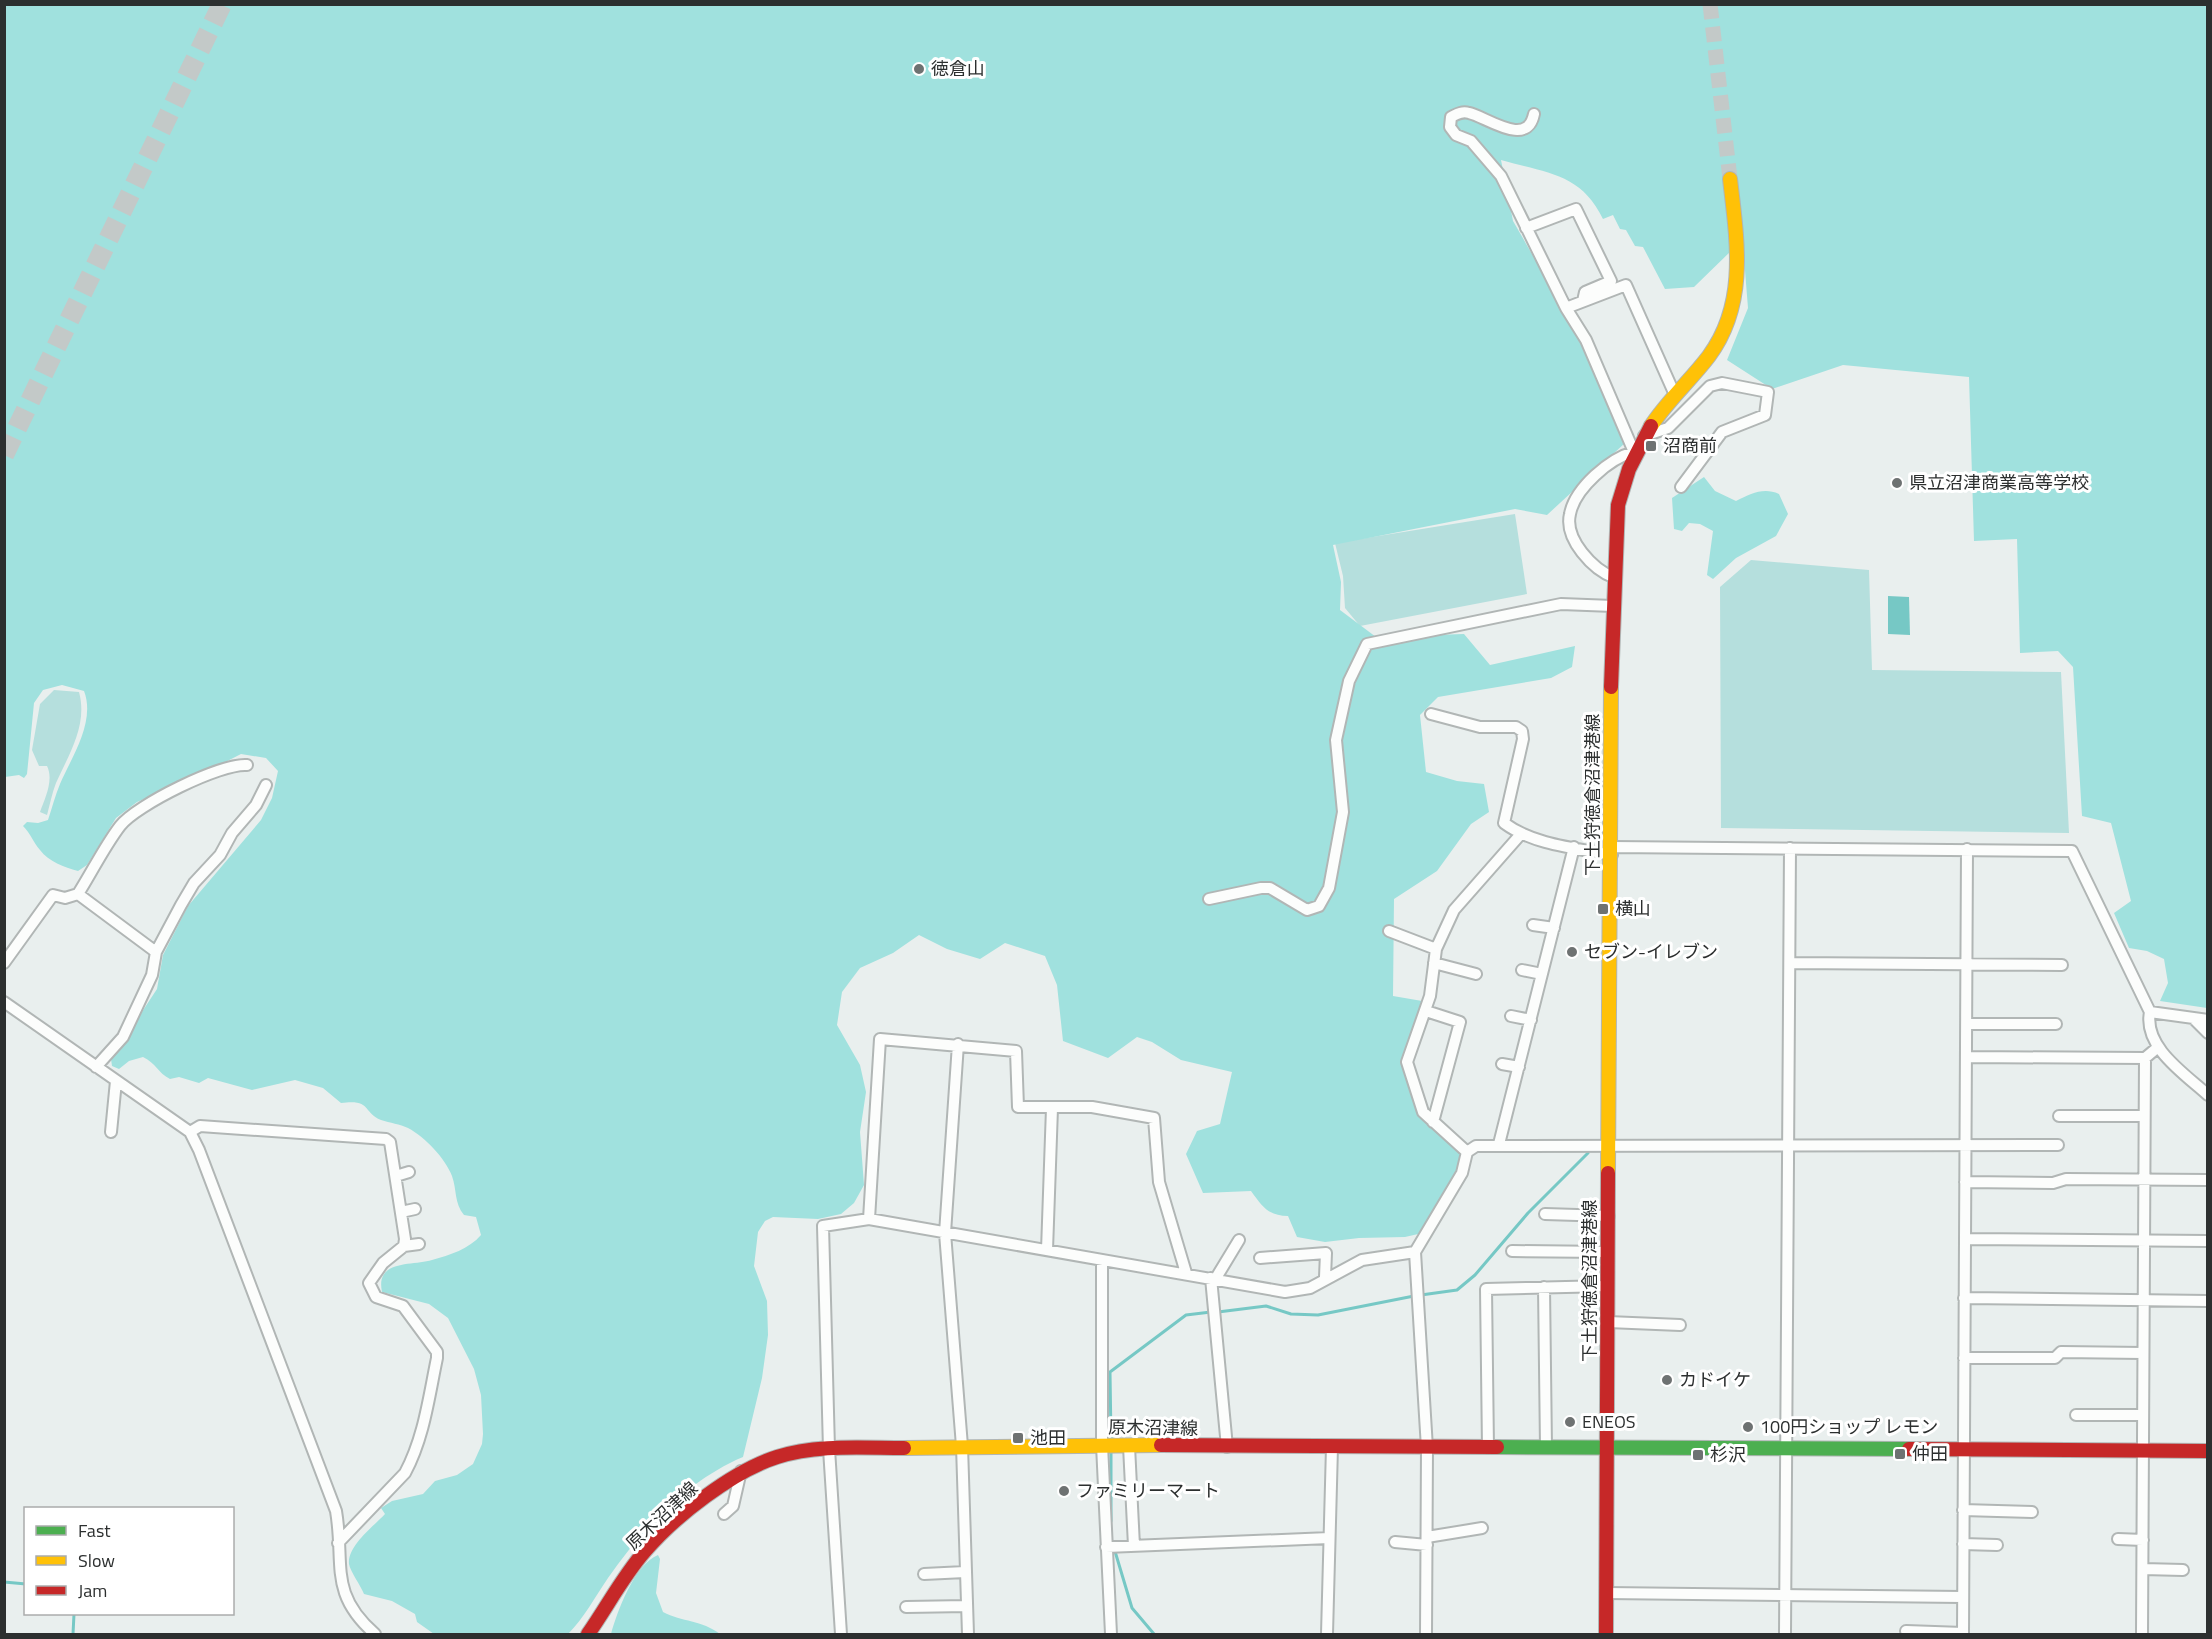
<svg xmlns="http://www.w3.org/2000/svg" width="2212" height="1639" viewBox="0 0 2212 1639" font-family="'Titillium Web','Noto Sans JP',sans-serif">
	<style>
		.green { fill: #b5dfdd }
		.forest { fill: #a0e1de }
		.water { fill: #76c8c5 }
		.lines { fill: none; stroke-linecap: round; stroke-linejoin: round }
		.stream { stroke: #76c8c5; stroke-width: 3 }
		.secondary-tunnel { stroke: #c3c9c8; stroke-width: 15; stroke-dasharray: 15 8; stroke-linecap: butt }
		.highway-tunnel { stroke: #c3c9c8; stroke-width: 20; stroke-dasharray: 20 10; stroke-linecap: butt }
		.street-casing { stroke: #b1b6b5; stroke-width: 14 }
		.fast-casing { stroke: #b1b6b5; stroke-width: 16 }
		.slow-casing { stroke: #b1b6b5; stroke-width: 16 }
		.jam-casing { stroke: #b1b6b5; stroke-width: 16 }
		.street { stroke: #fcfdfc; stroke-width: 10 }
		.fast { stroke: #4caf50; stroke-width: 14 }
		.slow { stroke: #ffc107; stroke-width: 14 }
		.jam { stroke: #c62828; stroke-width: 14 }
		.poi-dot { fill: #6e7272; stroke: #fff; stroke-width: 2 }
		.labels { text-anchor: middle; stroke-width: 6; stroke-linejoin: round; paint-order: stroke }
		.poi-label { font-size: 18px; fill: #2c2f2f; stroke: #fff; text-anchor: start }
		.street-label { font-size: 18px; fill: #2c2f2f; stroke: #fff }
	</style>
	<rect width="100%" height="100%" fill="#e9efee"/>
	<path class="green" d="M 1515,514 L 1527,594 L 1360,626 L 1345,608 L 1343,576 L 1335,543 Z
		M 1751,560 L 1869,570 L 1872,670 L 2061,672 L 2069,833 L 1721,828 L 1720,587 Z
		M 54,690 L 79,692 C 88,725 69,754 56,783 C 52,793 50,804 47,815 L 40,812 C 45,798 54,780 47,766 L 39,766 L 32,750 L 40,704 Z"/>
	<path class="forest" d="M 4,5 L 2207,5 L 2207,1008 L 2160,1001 L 2168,983 L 2164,959 L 2147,951 L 2129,948 L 2114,913 L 2131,901 L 2111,823 L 2082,816 L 2073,667 L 2058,651 L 2020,653 L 2017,539 L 1974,541 L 1969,377 L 1843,365 L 1772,389 L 1727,360 L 1748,308 L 1744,258 L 1732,250 L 1694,287 L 1665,289 L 1643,247 L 1635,246 L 1626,230 L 1620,229 L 1613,215 L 1603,219 C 1581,173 1546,173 1501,160 L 1513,221 L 1590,355 L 1625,443 L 1547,515 L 1515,509 L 1333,545 L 1341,582 L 1340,610 L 1376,637 L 1464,634 L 1490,665 L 1575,646 L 1572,667 L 1551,678 L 1438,697 L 1420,715 L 1426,772 L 1457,781 L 1484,784 L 1489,812 L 1471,824 L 1437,871 L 1394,899 L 1393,996 L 1428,1002 L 1405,1065 L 1414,1104 L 1429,1125 L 1467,1152 L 1427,1232 L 1405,1237 L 1359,1238 L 1325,1242 L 1297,1237 L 1288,1216 C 1268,1216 1262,1206 1251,1191 L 1203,1193 L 1186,1154 L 1197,1131 L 1220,1124 L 1232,1072 L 1181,1060 L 1152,1042 L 1137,1037 L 1108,1058 L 1063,1041 L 1057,985 L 1045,956 L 1005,943 L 980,959 L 947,949 L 919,935 L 893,953 L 860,968 L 842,992 L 837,1025 L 860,1065 L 866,1092 L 860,1132 L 864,1185 L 854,1203 L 841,1214 L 818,1219 L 773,1217 L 765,1221 L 758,1232 L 754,1266 L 767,1301 L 768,1335 L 762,1378 L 743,1457 C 688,1480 642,1529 608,1578 C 595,1597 584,1618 568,1634 L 434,1634 L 417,1622 L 415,1614 L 392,1601 L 364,1594 C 361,1586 350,1571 349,1564 C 347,1546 374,1526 385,1514 L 381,1508 L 392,1501 L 423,1494 L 435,1481 L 457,1475 L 473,1464 L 482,1444 L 483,1434 L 481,1395 L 474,1369 L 448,1318 L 429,1304 L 382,1292 C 375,1259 413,1266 432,1260 C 450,1255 469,1249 481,1235 L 476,1217 L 464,1215 C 454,1203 457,1190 452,1176 C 445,1158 425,1137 408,1128 C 400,1124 390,1123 381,1120 C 362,1112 372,1099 341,1103 L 323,1088 L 295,1080 L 252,1090 L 208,1078 L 199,1083 L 179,1077 L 170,1079 C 158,1073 156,1063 143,1057 L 129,1061 L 119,1069 L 112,1066 L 111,1059 L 157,989 L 163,955 L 188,906 L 261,820 L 272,798 L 278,771 L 266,758 L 241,754 L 198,776 L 137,802 L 116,818 L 87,865 L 78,871 C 64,867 49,862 40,850 C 33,842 31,834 23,826 L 27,822 L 38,823 L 48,820 C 52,808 55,796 60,784 C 71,758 96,722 84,691 L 62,685 L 43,690 L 34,703 L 27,774 L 24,778 L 19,775 L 5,777 Z
		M 1704,477 L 1715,491 L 1736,501 C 1751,494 1763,487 1779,494 L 1788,514 L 1776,536 L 1736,558 L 1713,579 L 1707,575 L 1713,531 L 1700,524 L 1689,523 L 1682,531 L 1674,529 L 1672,498 Z
		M 658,1555 L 660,1559 L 656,1593 L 663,1612 C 682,1622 702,1620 720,1634 L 611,1634 C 617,1612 634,1565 658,1555 Z"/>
	<path class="water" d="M 1888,596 L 1909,597 L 1910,635 L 1888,634 Z"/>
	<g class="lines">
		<path class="stream" d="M 1421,1295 L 1457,1290 L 1475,1275 L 1528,1213 L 1588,1153
			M 1218,1312 L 1266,1306 L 1291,1314 L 1318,1315 L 1414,1296
			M 1111,1440 L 1110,1372 L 1186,1315 L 1211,1312
			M 1111,1450 L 1111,1521
			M 1114,1548 L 1132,1608 L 1154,1634
			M 4,1582 L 26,1584
			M 73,1634 L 74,1614"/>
		<path class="secondary-tunnel" d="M 1710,4 L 1730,179"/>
		<path class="highway-tunnel" d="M 4,455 L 222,4"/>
		<g class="street-casing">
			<path id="street" d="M 1534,114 C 1527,149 1485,116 1469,113 C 1462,111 1457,114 1451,117 L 1450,127 L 1456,135 L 1471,141 L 1501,176 L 1566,308 L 1586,340 L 1634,452 C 1610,458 1575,488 1570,514 C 1564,539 1593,570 1615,578
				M 1526,228 L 1576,209 L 1611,281 L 1585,292 L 1583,301
				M 1566,308 L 1626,285 L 1675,395
				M 1644,436 L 1668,428 L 1710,386 L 1722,383 L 1768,392 L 1765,415 L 1722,432 L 1681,487
				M 1431,714 L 1480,727 L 1516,727 L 1522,731 L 1523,739 L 1504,823 C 1534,845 1575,848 1612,855
				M 1612,847 L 2072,851 L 2150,1012 C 2143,1047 2185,1074 2208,1095
				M 78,894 L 156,952
				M 1209,899 L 1261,888 L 1270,888 L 1307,910 L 1319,906 L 1329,888 L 1343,812 L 1336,740 L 1349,681 L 1367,644 L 1561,604 L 1613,606
				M 1533,925 L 1554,928
				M 1389,931 L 1436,949
				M 4,963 L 53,895 L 65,898 L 78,894 C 92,872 104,847 120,826 C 136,805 221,763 247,765
				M 1434,963 L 1476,974
				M 1791,963 L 2062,965
				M 1522,970 L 1542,974
				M 4,1002 L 190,1132 L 199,1150 L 336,1511 C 345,1564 328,1593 375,1634
				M 1426,1011 L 1460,1022 L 1433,1122
				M 2150,1012 L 2208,1020
				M 1511,1016 L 1531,1020
				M 2193,1018 L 2208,1033
				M 1966,1024 L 2056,1024
				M 958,1044 L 945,1233 L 962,1446 L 968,1634
				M 1966,1057 L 2145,1058
				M 1502,1064 L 1519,1067
				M 96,1067 L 123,1037 L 152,975 L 156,952 L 181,905 L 194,883 L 220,855 L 232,833 L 256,805 L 266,785
				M 2059,1116 L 2144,1116
				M 111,1132 L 116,1081
				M 190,1132 L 200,1126 L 386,1139 L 390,1142 L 405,1239 L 404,1246 L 383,1263 L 369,1283 L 376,1297 L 403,1306 L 437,1352 L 437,1358 C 429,1396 424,1438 405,1473 L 338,1543
				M 1499,1144 L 1574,847
				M 1467,1152 L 1423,1112 L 1407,1062 L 1430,996 L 1436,949 L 1454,910 L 1520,835
				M 396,1176 L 409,1172
				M 1965,1182 L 2053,1183 L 2066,1179 L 2208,1180
				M 401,1212 L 415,1209
				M 1545,1214 L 1609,1216
				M 869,1219 L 880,1039 L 1016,1051 L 1018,1107 L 1092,1107 L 1154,1118 L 1159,1182 L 1186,1273
				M 1965,1239 L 2208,1241
				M 404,1246 L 419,1244
				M 1047,1250 L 1052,1108
				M 1512,1251 L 1608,1252
				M 1415,1252 L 1427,1448 L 1426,1634
				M 1260,1258 L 1326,1253 L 1325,1277
				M 1102,1260 L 1102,1445 L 1111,1634
				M 1211,1278 L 1227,1447
				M 1216,1278 L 1239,1240
				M 1544,1287 L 1546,1448
				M 1964,1298 L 2208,1301
				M 1608,1322 L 1680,1325
				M 1964,1358 L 2055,1358 L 2061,1352 L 2143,1353
				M 2076,1415 L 2143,1415
				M 1129,1446 L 1134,1546
				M 1488,1448 L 1486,1289 L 1608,1286
				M 1963,1510 L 2032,1512
				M 724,1514 L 733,1506 L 741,1471
				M 1427,1537 L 1482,1528
				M 2118,1539 L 2143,1540
				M 1395,1542 L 1427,1545
				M 1963,1544 L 1997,1545
				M 1106,1547 L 1329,1538
				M 2143,1569 L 2183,1570
				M 924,1574 L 965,1572
				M 1606,1593 L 1962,1597
				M 906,1607 L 967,1606
				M 1906,1631 L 1963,1633
				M 841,1634 L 829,1449 L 823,1226 L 869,1219 L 1285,1292 L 1310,1288 L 1362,1260 L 1415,1252 L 1462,1173 L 1467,1152 L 1476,1146 L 2058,1145
				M 1327,1634 L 1332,1447
				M 1785,1634 L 1790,848
				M 1963,1634 L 1967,849
				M 2142,1634 L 2145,1058 L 2157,1048"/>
		</g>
		<g class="fast-casing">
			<path id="fast" d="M 1497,1447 L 1909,1449"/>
		</g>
		<g class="slow-casing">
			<path id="slow" d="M 1651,426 C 1668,400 1691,380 1709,356 C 1748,303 1737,240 1730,179
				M 1608,1173 L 1611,687
				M 904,1448 L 1161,1445"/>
		</g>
		<g class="jam-casing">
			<path id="jam" d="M 1611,687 L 1618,505 L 1629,469 L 1651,426
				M 1161,1445 L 1497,1447
				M 1909,1449 L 2208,1451
				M 588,1634 C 607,1607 623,1576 645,1551 C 675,1516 733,1471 777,1457 C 816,1444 863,1448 904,1448
				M 1606,1634 L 1608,1173"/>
		</g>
		<use href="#street" class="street"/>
		<use href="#fast" class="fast"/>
		<use href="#slow" class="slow"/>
		<use href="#jam" class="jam"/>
	</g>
	<g class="poi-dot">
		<circle cx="919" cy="69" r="6"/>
		<rect x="1645" y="440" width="12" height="12" rx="3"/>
		<circle cx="1897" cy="483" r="6"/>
		<rect x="1597" y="903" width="12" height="12" rx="3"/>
		<circle cx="1572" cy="952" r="6"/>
		<circle cx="1667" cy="1380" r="6"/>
		<circle cx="1570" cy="1422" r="6"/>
		<circle cx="1748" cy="1427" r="6"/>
		<rect x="1012" y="1432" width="12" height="12" rx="3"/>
		<rect x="1894" y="1448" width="12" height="12" rx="3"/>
		<rect x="1692" y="1449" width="12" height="12" rx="3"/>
		<circle cx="1064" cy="1491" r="6"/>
	</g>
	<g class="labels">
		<g class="poi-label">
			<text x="931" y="75">徳倉山</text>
			<text x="1663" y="452">沼商前</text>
			<text x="1909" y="489">県立沼津商業高等学校</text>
			<text x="1615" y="915">横山</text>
			<text x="1584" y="958">セブン-イレブン</text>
			<text x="1679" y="1386">カドイケ</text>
			<text x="1582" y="1428">ENEOS</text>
			<text x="1760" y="1433">100円ショップ レモン</text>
			<text x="1030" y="1444">池田</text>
			<text x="1912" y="1460">仲田</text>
			<text x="1710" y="1461">杉沢</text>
			<text x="1076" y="1497">ファミリーマート</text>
		</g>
		<g class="street-label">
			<text transform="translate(1593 795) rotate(-90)" y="6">下土狩徳倉沼津港線</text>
			<text transform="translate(1590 1281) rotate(-90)" y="6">下土狩徳倉沼津港線</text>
			<text transform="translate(1153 1428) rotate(1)" y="6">原木沼津線</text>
			<text transform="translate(662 1516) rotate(-43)" y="6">原木沼津線</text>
		</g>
	</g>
	<rect width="2212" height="1639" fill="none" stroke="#2c2f2f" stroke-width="12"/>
	<rect x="24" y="1507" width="210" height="108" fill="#ffffff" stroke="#abacac" stroke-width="1.5"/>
	<rect x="36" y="1526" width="30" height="9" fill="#4caf50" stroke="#abacac" stroke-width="1.5"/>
	<text x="78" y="1537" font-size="18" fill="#2c2f2f">Fast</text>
	<rect x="36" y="1556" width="30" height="9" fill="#ffc107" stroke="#abacac" stroke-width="1.5"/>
	<text x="78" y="1567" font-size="18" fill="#2c2f2f">Slow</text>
	<rect x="36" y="1586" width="30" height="9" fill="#c62828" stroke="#abacac" stroke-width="1.5"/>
	<text x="78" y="1597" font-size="18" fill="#2c2f2f">Jam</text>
</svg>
